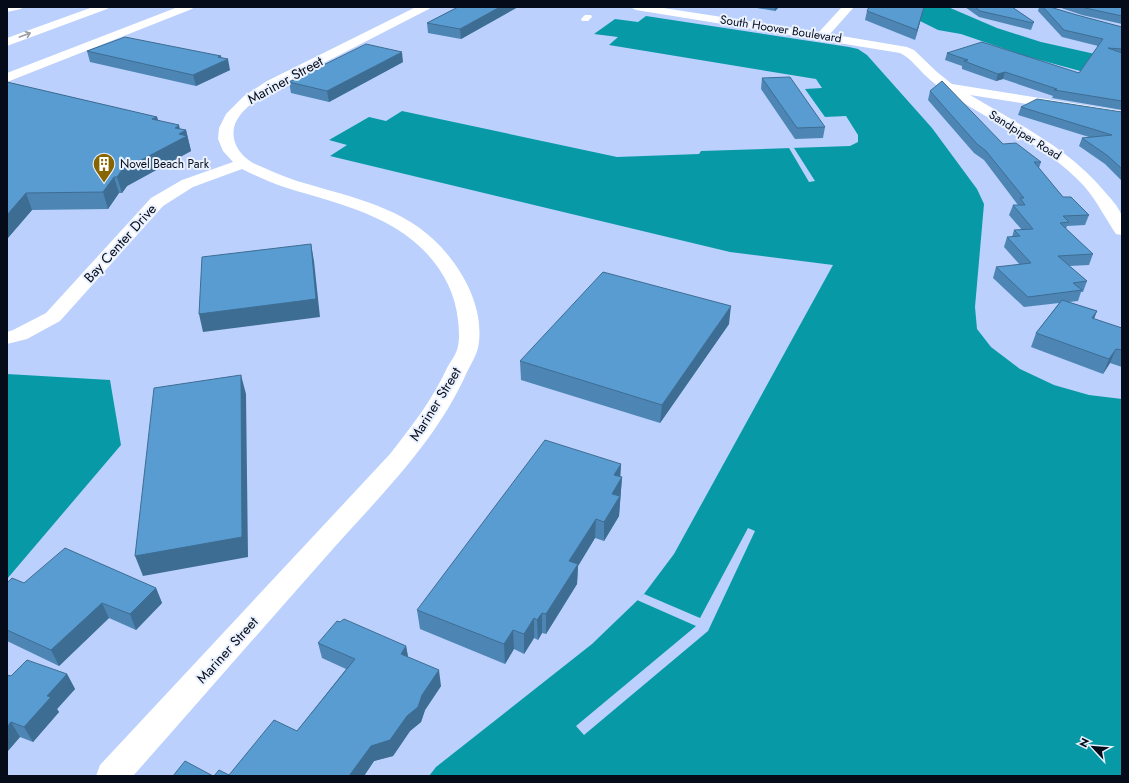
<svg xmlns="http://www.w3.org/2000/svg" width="1129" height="783" viewBox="0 0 1129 783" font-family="Jost,sans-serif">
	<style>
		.water { fill: #079aa6 }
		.pier { fill: #bbd0fd }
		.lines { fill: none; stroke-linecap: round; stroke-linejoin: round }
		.service { fill: #fff; fill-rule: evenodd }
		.minor { fill: #fff; fill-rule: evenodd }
		.motorway { fill: #fff; fill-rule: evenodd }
		.wall { fill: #4d86b5 }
		.shaded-wall { fill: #3e6d93 }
		.building { fill: #599cd2; stroke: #3e6d93 }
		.oneway { stroke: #9b9da3 }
		.labels { text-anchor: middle; stroke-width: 4; stroke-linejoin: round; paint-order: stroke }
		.far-street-label { font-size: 12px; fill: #050b19; stroke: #eaf1ff }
		.far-poi-label { font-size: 12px; fill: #050b19; stroke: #eaf1ff; text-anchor: start }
		.street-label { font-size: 14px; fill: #050b19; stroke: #eaf1ff }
	</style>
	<rect width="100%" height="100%" fill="#bbd0fd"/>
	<path class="water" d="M 892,7 L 948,7 L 997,28 L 1041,42 L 1122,60 L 1084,72 L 1025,56 L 961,34 L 938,30 Z
		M 646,16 L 849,47 L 858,49 L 867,55 L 932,128 L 977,189 L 984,204 L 975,307 L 977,329 L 991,347 L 1020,369 L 1054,385 L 1089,395 L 1122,399 L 1122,776 L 429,776 L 436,767 L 592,644 L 644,594 L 674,554 L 833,265 L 730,252 L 330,156 L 347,145 L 329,140 L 369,117 L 386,121 L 402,111 L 617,157 L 699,154 L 701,151 L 850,146 L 858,142 L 858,135 L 846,116 L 825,117 L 805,89 L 822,88 L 816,79 L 609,45 L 618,37 L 594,34 L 615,19 L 638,22 Z
		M 7,374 L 110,380 L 121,445 L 7,579 Z"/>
	<path class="pier" d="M 789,148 L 794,148 L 815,181 L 809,182 Z
		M 748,528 L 755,531 L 708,631 L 584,735 L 576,726 L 696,626 L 637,600 L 644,594 L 700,618 Z"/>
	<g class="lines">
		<path class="service" d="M 585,15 L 591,15 L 592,17 L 588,21 L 582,21 L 581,19 Z"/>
		<path class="minor" d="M 178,7 L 194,7 L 192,9 L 7,82 L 7,73 Z
			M 416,7 L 431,7 L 429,9 L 277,87 C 257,99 224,117 236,145 C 239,152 246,159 253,163 C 267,169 282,176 297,181 C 343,195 397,205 433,239 C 461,265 486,308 478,348 C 476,356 471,364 467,372 C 436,443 375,501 324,559 C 260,631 197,704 133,776 L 96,776 L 100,765 L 390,454 C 412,426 433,399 448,366 C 451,361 455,356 457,350 C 460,341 459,329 458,320 C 453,272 418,237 376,218 C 347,204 315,197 284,187 C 269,182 256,176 242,169 L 193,187 L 163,206 L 60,321 L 27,339 L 7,344 L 7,332 L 13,330 L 46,313 L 151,198 L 182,180 L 233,162 L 223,151 L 218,139 L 219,128 L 226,114 L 244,96 L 267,81 Z
			M 630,7 L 657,7 L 819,32 L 842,7 L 854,7 L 830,34 L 907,47 L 914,50 L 937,72 L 952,84 L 1122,111 L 1122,119 L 970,95 C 1018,124 1069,148 1105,192 C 1111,199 1118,206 1121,214 C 1124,220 1122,229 1122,235 L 1116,234 C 1105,218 1097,201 1084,186 C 1045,144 990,122 944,90 C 938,86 932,82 927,77 C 918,69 911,58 900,53 L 636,10 Z"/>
		<path class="motorway" d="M 7,7 L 23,7 L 21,9 L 7,12 Z
			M 93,7 L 109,7 L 107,9 L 7,46 L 7,38 Z"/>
	</g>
	<path class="wall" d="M 458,7 L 518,7 L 461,39 L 428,33 L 427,23 Z
		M 751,7 L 779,7 L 775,11 Z
		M 924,7 L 915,40 L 865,20 L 867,11 Z
		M 965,7 L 1012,7 L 1034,22 L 1031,30 L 979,17 Z
		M 1039,7 L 1050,7 L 1077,15 L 1122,27 L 1122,110 L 1052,98 L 1053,96 L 1003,79 L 996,81 L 962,69 L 962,66 L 945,60 L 947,53 L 1079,73 L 1098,46 L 1062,37 L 1038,11 Z
		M 1058,7 L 1122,7 L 1122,24 L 1082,15 Z
		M 87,51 L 221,56 L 221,58 L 230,70 L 196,86 L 90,62 Z
		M 403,62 L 329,102 L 291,93 L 289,82 Z
		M 762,78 L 825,127 L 823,138 L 795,139 L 761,89 Z
		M 7,82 L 157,117 L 158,120 L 180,129 L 186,130 L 191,151 L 127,186 L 122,193 L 119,193 L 108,209 L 32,210 L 7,239 Z
		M 930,91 L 1003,144 L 1041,162 L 1039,168 L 1063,197 L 1089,215 L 1085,225 L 1067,226 L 1066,229 L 1093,254 L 1089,265 L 1069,266 L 1087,281 L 1083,292 L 1081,292 L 1078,301 L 1069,302 L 1097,311 L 1094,319 L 1122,328 L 1122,367 L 1110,363 L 1103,374 L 1031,347 L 1036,333 L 1059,303 L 1024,307 L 993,278 L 996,267 L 1020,265 L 1004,247 L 1007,237 L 1012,237 L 1014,230 L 1022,230 L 1009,215 L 1013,205 L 1018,205 L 984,160 L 974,153 L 928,100 Z
		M 1021,107 L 1122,112 L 1122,181 L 1105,164 L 1079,146 L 1082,138 L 1089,137 L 1018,115 Z
		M 729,324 L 660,423 L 521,380 L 520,361 Z
		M 621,464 L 620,477 L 622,477 L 619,516 L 604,541 L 595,538 L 578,566 L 577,584 L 546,634 L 542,633 L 538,640 L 534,638 L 524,654 L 514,649 L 505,664 L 420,629 L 417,610 Z
		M 7,583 L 156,588 L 162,603 L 136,630 L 109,618 L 59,666 L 7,641 Z
		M 318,643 L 406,646 L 408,657 L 441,686 L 425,710 L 421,722 L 410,731 L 393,756 L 374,761 L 364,776 L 214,776 L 229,775 L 297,731 L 346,669 L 322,658 Z
		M 67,674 L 75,689 L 57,709 L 59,712 L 33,742 L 20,737 L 7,752 L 11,676 Z"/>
	<path class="shaded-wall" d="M 500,7 L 518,7 L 461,39 L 460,29 Z
		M 775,7 L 779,7 L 775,11 Z
		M 924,7 L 923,12 L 915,40 L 917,30 Z
		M 402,52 L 403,62 L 329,102 L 327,91 Z
		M 221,56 L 222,62 L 228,59 L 230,70 L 196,86 L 193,75 Z
		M 1005,72 L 1003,79 L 996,81 L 998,74 Z
		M 157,117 L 161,131 L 152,119 Z
		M 179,125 L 181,133 L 186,130 L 191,151 L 127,186 L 122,193 L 117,177 L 122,170 L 175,128 Z
		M 114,177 L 119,193 L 108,209 L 103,192 Z
		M 26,193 L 32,210 L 7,239 L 7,215 Z
		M 311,244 L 314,261 L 320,317 L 203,332 L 199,314 Z
		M 731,306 L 729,324 L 660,423 L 662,405 Z
		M 1097,311 L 1091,325 L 1092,318 Z
		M 1116,349 L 1110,363 L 1103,374 L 1109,359 Z
		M 241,375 L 246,394 L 248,557 L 143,576 L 135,556 Z
		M 621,464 L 620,481 L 622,477 L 619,516 L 604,541 L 604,522 L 612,494 L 614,475 Z
		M 596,519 L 595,538 L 578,566 L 577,584 L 546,634 L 546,614 L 569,561 Z
		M 156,588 L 162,603 L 136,630 L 130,614 Z
		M 102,603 L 109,618 L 59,666 L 51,650 Z
		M 542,613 L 542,633 L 538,640 L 537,620 Z
		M 534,618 L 534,638 L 524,654 L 524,634 Z
		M 513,630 L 514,649 L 505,664 L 504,644 Z
		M 406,646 L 409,662 L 401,654 Z
		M 439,670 L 441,686 L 425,710 L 421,722 L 410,731 L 393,756 L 374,761 L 364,776 L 349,776 L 371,746 Z
		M 67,674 L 75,689 L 57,709 L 59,712 L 33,742 L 24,727 L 47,696 Z
		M 11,722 L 20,737 L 7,752 L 7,727 Z"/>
	<path class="building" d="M 458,7 L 500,7 L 460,29 L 427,23 Z
		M 869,7 L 924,7 L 917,30 L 867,11 Z
		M 975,7 L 1012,7 L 1034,22 L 1033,23 L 980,11 Z
		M 1043,7 L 1050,7 L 1077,15 L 1122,27 L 1122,49 L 1108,48 L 1122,53 L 1122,101 L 1054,90 L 1057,89 L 1005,72 L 998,74 L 964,61 L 968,60 L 947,53 L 982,42 L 1079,73 L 1103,39 L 1064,30 Z
		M 1082,7 L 1122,7 L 1122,16 L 1085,8 Z
		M 125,37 L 221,56 L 218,57 L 228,59 L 193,75 L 87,51 Z
		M 366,44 L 402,52 L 327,91 L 289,82 Z
		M 790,77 L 825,127 L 797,128 L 762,78 Z
		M 942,81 L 1003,144 L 1016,143 L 1041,162 L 1034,162 L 1063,197 L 1071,197 L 1089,215 L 1063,216 L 1069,222 L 1060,223 L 1093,254 L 1058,256 L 1087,281 L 1073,283 L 1082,290 L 1028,297 L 996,267 L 1031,263 L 1007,237 L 1020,236 L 1014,230 L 1033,229 L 1013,205 L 1025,205 L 1020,198 L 1024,198 L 986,151 L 977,144 L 930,91 Z
		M 7,82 L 157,117 L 152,119 L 179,125 L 175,128 L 186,130 L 179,134 L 187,136 L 122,170 L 117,177 L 114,177 L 103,192 L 26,193 L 7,215 Z
		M 1037,99 L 1122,112 L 1122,169 L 1108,156 L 1082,138 L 1112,135 L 1021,107 Z
		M 311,244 L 316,299 L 199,314 L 202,257 Z
		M 603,272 L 731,306 L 662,405 L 520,361 Z
		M 1062,300 L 1097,311 L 1092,318 L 1122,328 L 1122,350 L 1116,349 L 1109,359 L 1036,333 Z
		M 241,375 L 242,537 L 135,556 L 154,388 Z
		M 545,440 L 621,464 L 614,475 L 622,477 L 612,494 L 620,496 L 604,522 L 596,519 L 569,561 L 578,564 L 546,614 L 542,613 L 537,620 L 534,618 L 524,634 L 513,630 L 504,644 L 417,610 Z
		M 65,548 L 156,588 L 130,614 L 102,603 L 51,650 L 7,630 L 7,583 L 12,578 L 24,583 Z
		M 344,619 L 406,646 L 401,654 L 439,670 L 422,695 L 418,707 L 407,716 L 390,740 L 371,746 L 349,776 L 214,776 L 219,770 L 229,775 L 274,720 L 297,731 L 355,659 L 318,643 L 337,621 L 340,622 Z
		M 27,660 L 67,674 L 47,696 L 51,697 L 24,727 L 11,722 L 7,727 L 7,675 L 11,676 Z
		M 185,761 L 213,776 L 173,776 Z"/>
	<defs><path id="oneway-shaft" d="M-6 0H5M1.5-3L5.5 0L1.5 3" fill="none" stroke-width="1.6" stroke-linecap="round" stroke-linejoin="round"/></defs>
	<use class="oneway" href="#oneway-shaft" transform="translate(25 35) rotate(-20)"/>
	<defs>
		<g id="building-pin" transform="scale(1.15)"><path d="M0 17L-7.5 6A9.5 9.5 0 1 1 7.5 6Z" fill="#876500" stroke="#eaf1ff"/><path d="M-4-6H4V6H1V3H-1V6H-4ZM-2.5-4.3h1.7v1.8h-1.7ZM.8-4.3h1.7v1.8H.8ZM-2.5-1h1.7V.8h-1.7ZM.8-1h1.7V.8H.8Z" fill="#fff"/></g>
	</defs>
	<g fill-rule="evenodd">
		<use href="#building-pin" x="104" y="164"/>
	</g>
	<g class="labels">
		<g class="far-street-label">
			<text transform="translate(781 29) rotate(9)" y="4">South Hoover Boulevard</text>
			<text transform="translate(1025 135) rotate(32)" y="4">Sandpiper Road</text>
		</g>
		<g class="far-poi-label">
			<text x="120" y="168">Novel Beach Park</text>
		</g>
		<g class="street-label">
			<text transform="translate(285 80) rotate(-29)" y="5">Mariner Street</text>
			<text transform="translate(120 243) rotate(-48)" y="5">Bay Center Drive</text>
			<text transform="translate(435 404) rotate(-58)" y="5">Mariner Street</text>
			<text transform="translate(227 650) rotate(-48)" y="5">Mariner Street</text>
		</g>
	</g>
	<rect width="1129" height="783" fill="none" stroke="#050b19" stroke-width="16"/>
	<g transform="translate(1093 747) rotate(296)" stroke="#eaf1ff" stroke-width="3" paint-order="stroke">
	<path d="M0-3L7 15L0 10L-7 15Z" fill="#050b19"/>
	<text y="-6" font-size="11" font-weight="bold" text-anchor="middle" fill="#050b19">N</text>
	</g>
</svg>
